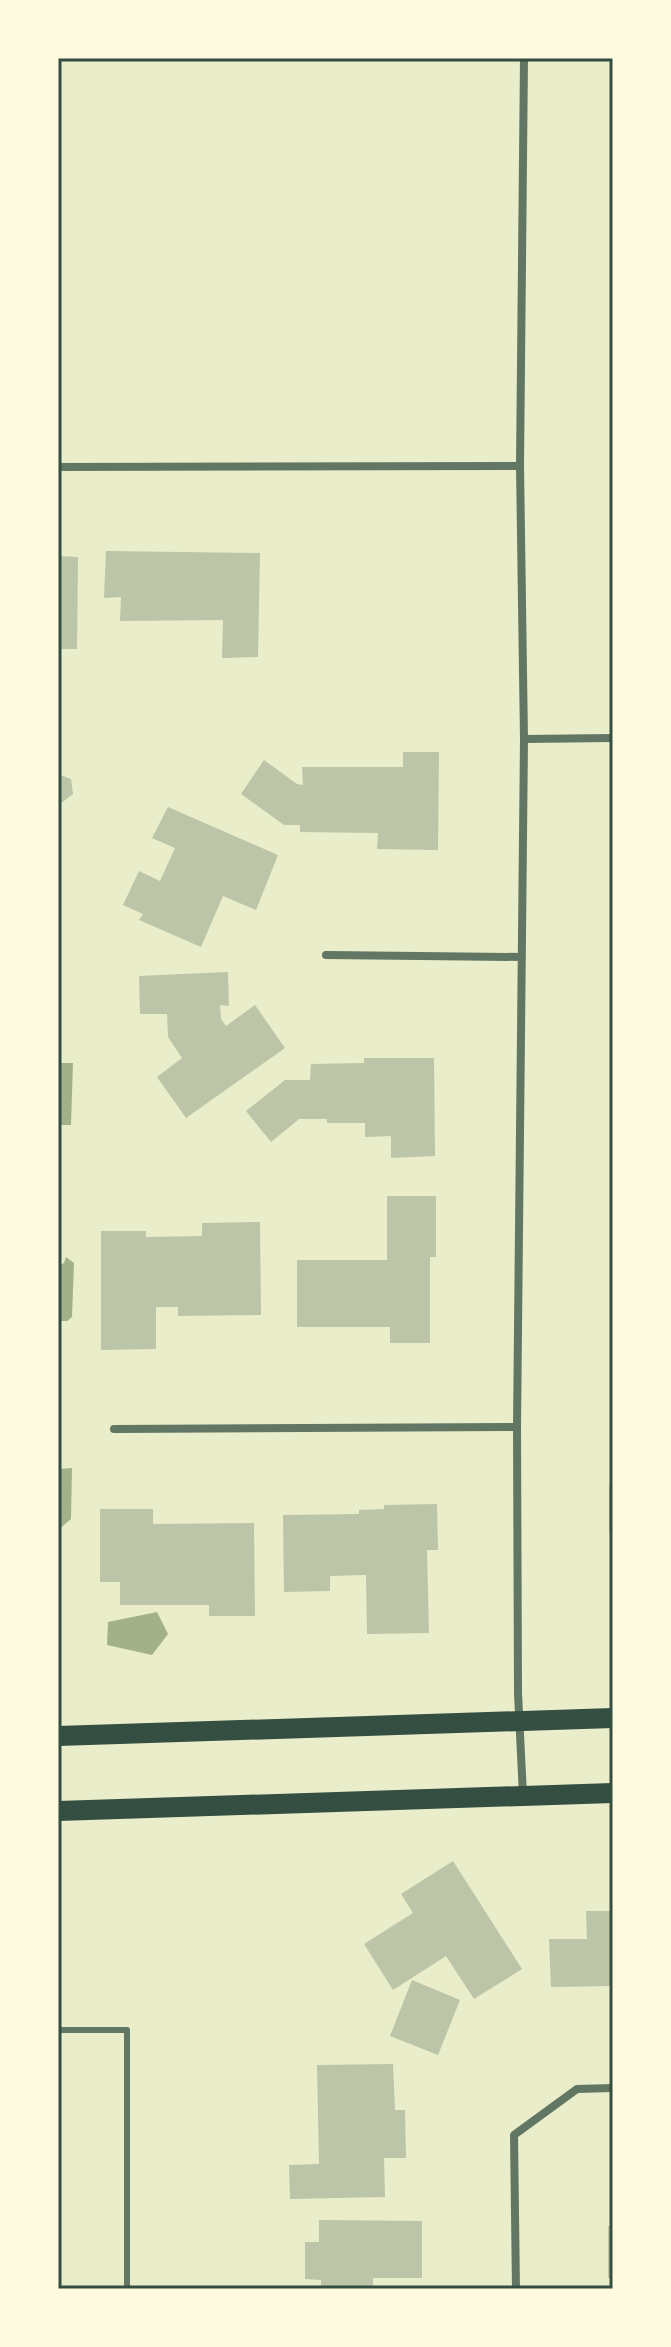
<svg xmlns="http://www.w3.org/2000/svg" width="671" height="2347" viewBox="0 0 671 2347" font-family="'Zilla Slab',serif">
	<style>
		.water { fill: #a3b18a }
		.building { fill: #bcc5a7 }
		.lines { fill: none; stroke-linecap: round; stroke-linejoin: round }
		.service { stroke: #617663; stroke-width: 6 }
		.minor { stroke: #617663; stroke-width: 8 }
		.primary { stroke: #344e41; stroke-width: 20 }
		.neatline { fill: none; stroke: #344e41; stroke-width: 3 }
	</style>
	<rect width="100%" height="100%" fill="#e9edc9"/>
	<path class="water" d="M 58,1063 L 73,1063 L 71,1125 L 58,1125 Z
		M 66,1257 L 74,1263 L 72,1317 L 67,1321 L 58,1321 L 58,1266 L 64,1263 Z
		M 72,1468 L 71,1519 L 58,1530 L 58,1469 Z
		M 157,1612 L 168,1634 L 152,1655 L 107,1645 L 108,1622 Z"/>
	<path class="building" d="M 106,551 L 260,553 L 258,657 L 222,658 L 223,620 L 120,621 L 121,597 L 104,598 Z
		M 58,556 L 78,557 L 77,649 L 58,649 Z
		M 403,752 L 439,752 L 438,850 L 377,849 L 378,833 L 300,832 L 300,825 L 284,825 L 241,794 L 264,760 L 297,784 L 303,785 L 302,767 L 403,767 Z
		M 58,774 L 71,779 L 73,794 L 60,804 Z
		M 168,807 L 278,855 L 256,910 L 223,896 L 201,947 L 139,920 L 143,914 L 123,905 L 139,871 L 160,881 L 175,848 L 152,838 Z
		M 228,972 L 229,1006 L 220,1005 L 221,1019 L 226,1026 L 255,1005 L 285,1048 L 186,1118 L 157,1077 L 182,1058 L 168,1037 L 167,1014 L 140,1014 L 139,976 Z
		M 364,1058 L 434,1058 L 435,1156 L 391,1158 L 391,1136 L 365,1137 L 365,1123 L 327,1123 L 327,1119 L 299,1119 L 271,1142 L 246,1111 L 285,1080 L 310,1080 L 311,1064 L 364,1063 Z
		M 387,1196 L 436,1196 L 436,1257 L 430,1257 L 430,1343 L 390,1343 L 390,1327 L 297,1327 L 297,1260 L 387,1260 Z
		M 260,1222 L 261,1315 L 178,1316 L 178,1307 L 156,1307 L 156,1349 L 101,1350 L 101,1231 L 146,1231 L 146,1237 L 202,1236 L 202,1223 Z
		M 609,1485 L 613,1485 L 613,1533 L 609,1533 Z
		M 437,1504 L 438,1550 L 427,1550 L 429,1633 L 367,1634 L 366,1575 L 330,1576 L 330,1591 L 284,1592 L 283,1515 L 359,1514 L 359,1510 L 384,1509 L 384,1505 Z
		M 100,1509 L 153,1509 L 153,1524 L 254,1523 L 255,1616 L 209,1616 L 209,1605 L 120,1605 L 120,1582 L 100,1582 Z
		M 453,1861 L 522,1969 L 474,1999 L 446,1956 L 393,1990 L 364,1944 L 413,1913 L 401,1894 Z
		M 586,1911 L 613,1911 L 613,1986 L 551,1987 L 549,1939 L 587,1939 Z
		M 412,1980 L 460,2000 L 438,2055 L 390,2036 Z
		M 393,2064 L 395,2110 L 405,2110 L 406,2158 L 384,2158 L 385,2197 L 290,2199 L 289,2165 L 319,2164 L 317,2065 Z
		M 319,2220 L 422,2221 L 422,2278 L 373,2278 L 373,2289 L 321,2289 L 321,2280 L 305,2279 L 305,2242 L 319,2242 Z
		M 608,2226 L 613,2226 L 613,2278 L 608,2278 Z"/>
	<g class="lines">
		<path class="service" d="M 58,2030 L 127,2030 L 127,2289"/>
		<path class="minor" d="M 58,467 L 520,466
			M 524,739 L 613,738
			M 326,955 L 522,957
			M 114,1429 L 517,1427
			M 523,1795 L 518,1693 L 517,1427 L 524,739 L 520,466 L 524,58
			M 516,2289 L 514,2135 L 577,2089 L 613,2088"/>
		<path class="primary" d="M 58,1736 L 613,1718
			M 58,1811 L 613,1793"/>
	</g>
	<rect width="671" height="2347" fill="none" stroke="#fefae0" stroke-width="120"/>
	<rect x="60" y="60" width="551" height="2227" class="neatline"/>
</svg>
